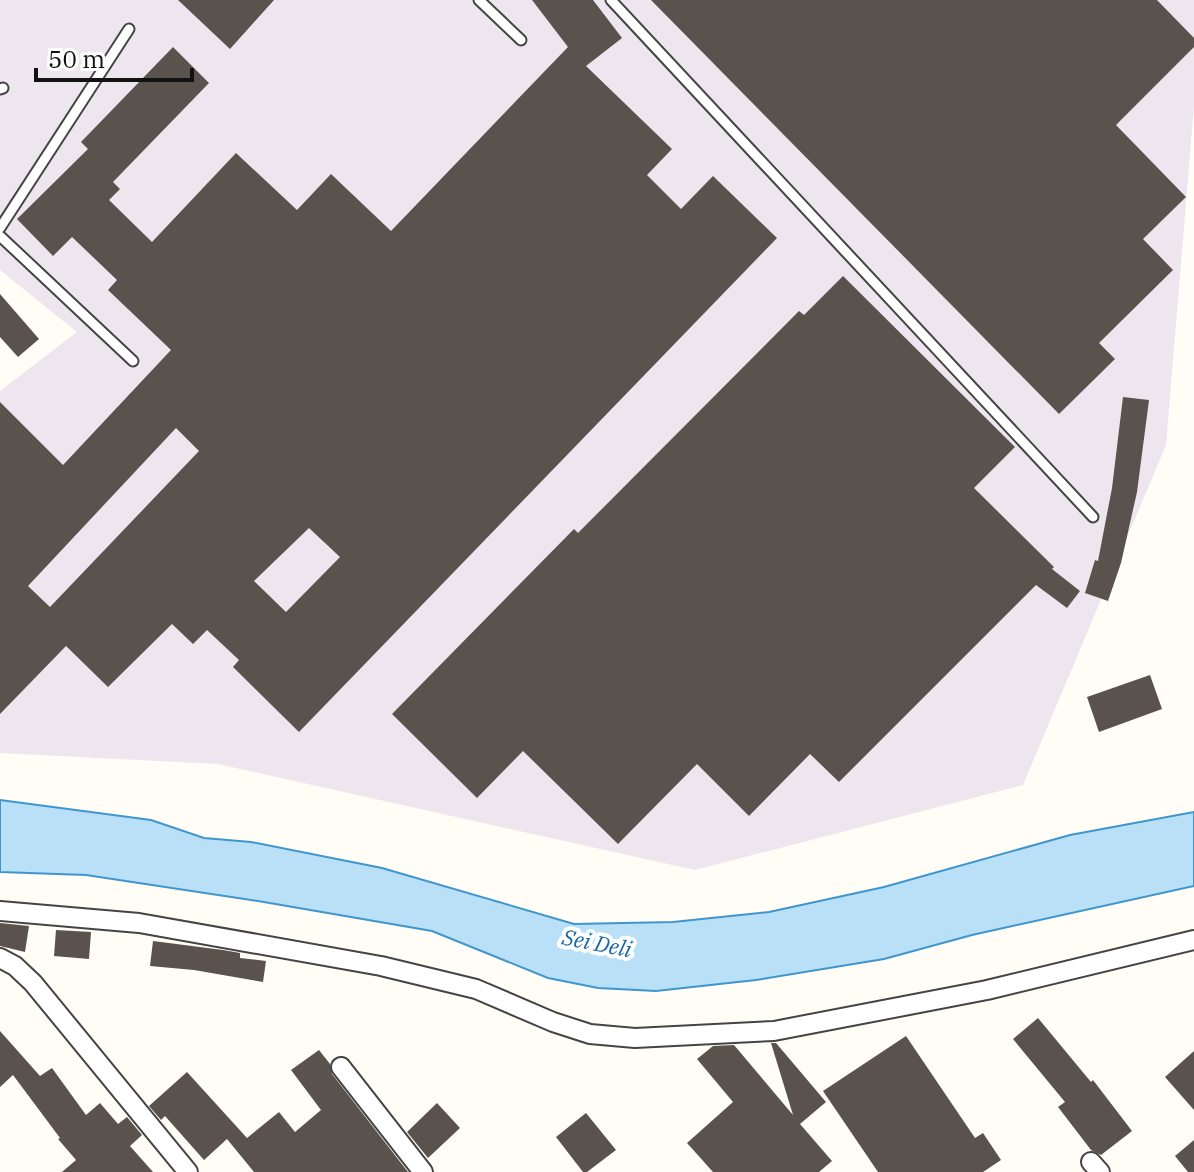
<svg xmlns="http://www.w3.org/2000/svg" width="1194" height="1172" viewBox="0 0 1194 1172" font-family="'IBM Plex Serif',serif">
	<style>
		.industrial { fill: #eee6ef }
		.water { fill: #b9e0f7; stroke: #3f96cf; stroke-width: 2 }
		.building { fill: #5a524d; fill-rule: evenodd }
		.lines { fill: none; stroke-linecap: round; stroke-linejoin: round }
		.service-casing { stroke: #444; stroke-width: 13 }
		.minor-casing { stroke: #444; stroke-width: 22 }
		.service { stroke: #fff; stroke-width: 9 }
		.minor { stroke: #fff; stroke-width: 18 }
		.labels { text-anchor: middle; stroke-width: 8; stroke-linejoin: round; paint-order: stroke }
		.water-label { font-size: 22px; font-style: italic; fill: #1768a6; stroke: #fff }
	</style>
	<rect width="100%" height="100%" fill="#fffdf5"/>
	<path class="industrial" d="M 0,0 L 1194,0 L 1194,106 L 1166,445 L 1023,785 L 695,870 L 218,764 L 0,753 L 0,391 L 77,332 L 0,270 Z"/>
	<path class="water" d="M 0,800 L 151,820 L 204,838 L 251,842 L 382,868 L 574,924 L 673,922 L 769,912 L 884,887 L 1070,835 L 1194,812 L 1194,886 L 972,935 L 884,959 L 756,980 L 656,991 L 598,988 L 548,978 L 432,931 L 258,901 L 86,875 L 0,872 Z"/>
	<path class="building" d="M 178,0 L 274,0 L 230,49 Z
		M 532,0 L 593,0 L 622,38 L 586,66 L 672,149 L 647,175 L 681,209 L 713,176 L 777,238 L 299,732 L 233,667 L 239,660 L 207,630 L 193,644 L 172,624 L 108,687 L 66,646 L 0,714 L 0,402 L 63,465 L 171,350 L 108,290 L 117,280 L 72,237 L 53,256 L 17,219 L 88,149 L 81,142 L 173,47 L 209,83 L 113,182 L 120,189 L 109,200 L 152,242 L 236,153 L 297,210 L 331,174 L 391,231 L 568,47 ZM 176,428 L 199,451 L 50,607 L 28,586 ZM 309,528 L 340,557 L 286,612 L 254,581 Z
		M 651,0 L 1157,0 L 1194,38 L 1194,47 L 1116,125 L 1186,197 L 1143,239 L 1173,270 L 1099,343 L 1115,359 L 1059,414 Z
		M 843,276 L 1015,447 L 974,488 L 1054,567 L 1052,569 L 1080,591 L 1067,608 L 1036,585 L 839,782 L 810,754 L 749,816 L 697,764 L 618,844 L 523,751 L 477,798 L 392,714 L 574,529 L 578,533 L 799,311 L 804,315 Z
		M 0,294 L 39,339 L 18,357 L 0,337 Z
		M 1123,397 L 1149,400 L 1137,492 L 1121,563 L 1108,601 L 1085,593 L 1095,560 L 1098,561 L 1112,488 Z
		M 1150,675 L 1162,709 L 1099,732 L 1087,697 Z
		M 0,923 L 29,926 L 25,952 L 0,946 Z
		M 56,930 L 91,932 L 89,959 L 54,956 Z
		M 153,941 L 223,950 L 240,953 L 240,958 L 266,961 L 263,982 L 194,970 L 150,966 Z
		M 1038,1018 L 1091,1082 L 1093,1080 L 1132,1131 L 1101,1155 L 1091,1150 L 1058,1107 L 1065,1102 L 1013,1039 Z
		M 0,1031 L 40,1076 L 52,1068 L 86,1115 L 100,1103 L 118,1124 L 127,1117 L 142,1135 L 130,1146 L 153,1172 L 62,1172 L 76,1160 L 58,1139 L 60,1138 L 13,1075 L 0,1087 Z
		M 906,1036 L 975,1138 L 983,1133 L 1001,1160 L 983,1172 L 878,1172 L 823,1091 Z
		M 771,1043 L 776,1043 L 826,1102 L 800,1124 L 832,1161 L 819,1172 L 713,1172 L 687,1143 L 733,1102 L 697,1059 L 713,1046 L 734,1045 L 793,1115 Z
		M 319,1050 L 330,1064 L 332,1074 L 408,1172 L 254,1172 L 227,1139 L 204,1160 L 165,1116 L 161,1120 L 149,1106 L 187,1072 L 247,1138 L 279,1112 L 295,1132 L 321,1110 L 291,1070 Z
		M 1194,1051 L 1194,1110 L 1165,1077 Z
		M 437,1103 L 460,1128 L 428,1158 L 407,1132 Z
		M 586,1113 L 616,1150 L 587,1172 L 583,1172 L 556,1137 Z
		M 1194,1140 L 1194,1172 L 1188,1172 L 1175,1156 Z"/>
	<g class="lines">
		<g class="service-casing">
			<path id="service" d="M 479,0 L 521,40
				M 611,0 L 1093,517
				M 0,89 L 3,88
				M 0,228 L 129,29
				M 0,236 L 133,361"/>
		</g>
		<g class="minor-casing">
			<path id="minor" d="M 0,911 L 139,923 L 381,966 L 476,989 L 553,1022 L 590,1034 L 635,1038 L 774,1031 L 987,990 L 1194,940
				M 0,958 L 15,966 L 33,983 L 188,1172
				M 341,1067 L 423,1172
				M 1091,1162 L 1100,1172"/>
		</g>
		<use href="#service" class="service"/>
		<use href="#minor" class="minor"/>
	</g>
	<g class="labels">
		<g class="water-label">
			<text transform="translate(597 943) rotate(11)" y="8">Sei Deli</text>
		</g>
	</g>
	<path d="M36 68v12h156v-12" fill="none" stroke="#111111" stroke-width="4"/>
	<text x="48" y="68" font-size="24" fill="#111111" stroke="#ffffff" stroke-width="6" paint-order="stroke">50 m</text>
</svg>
